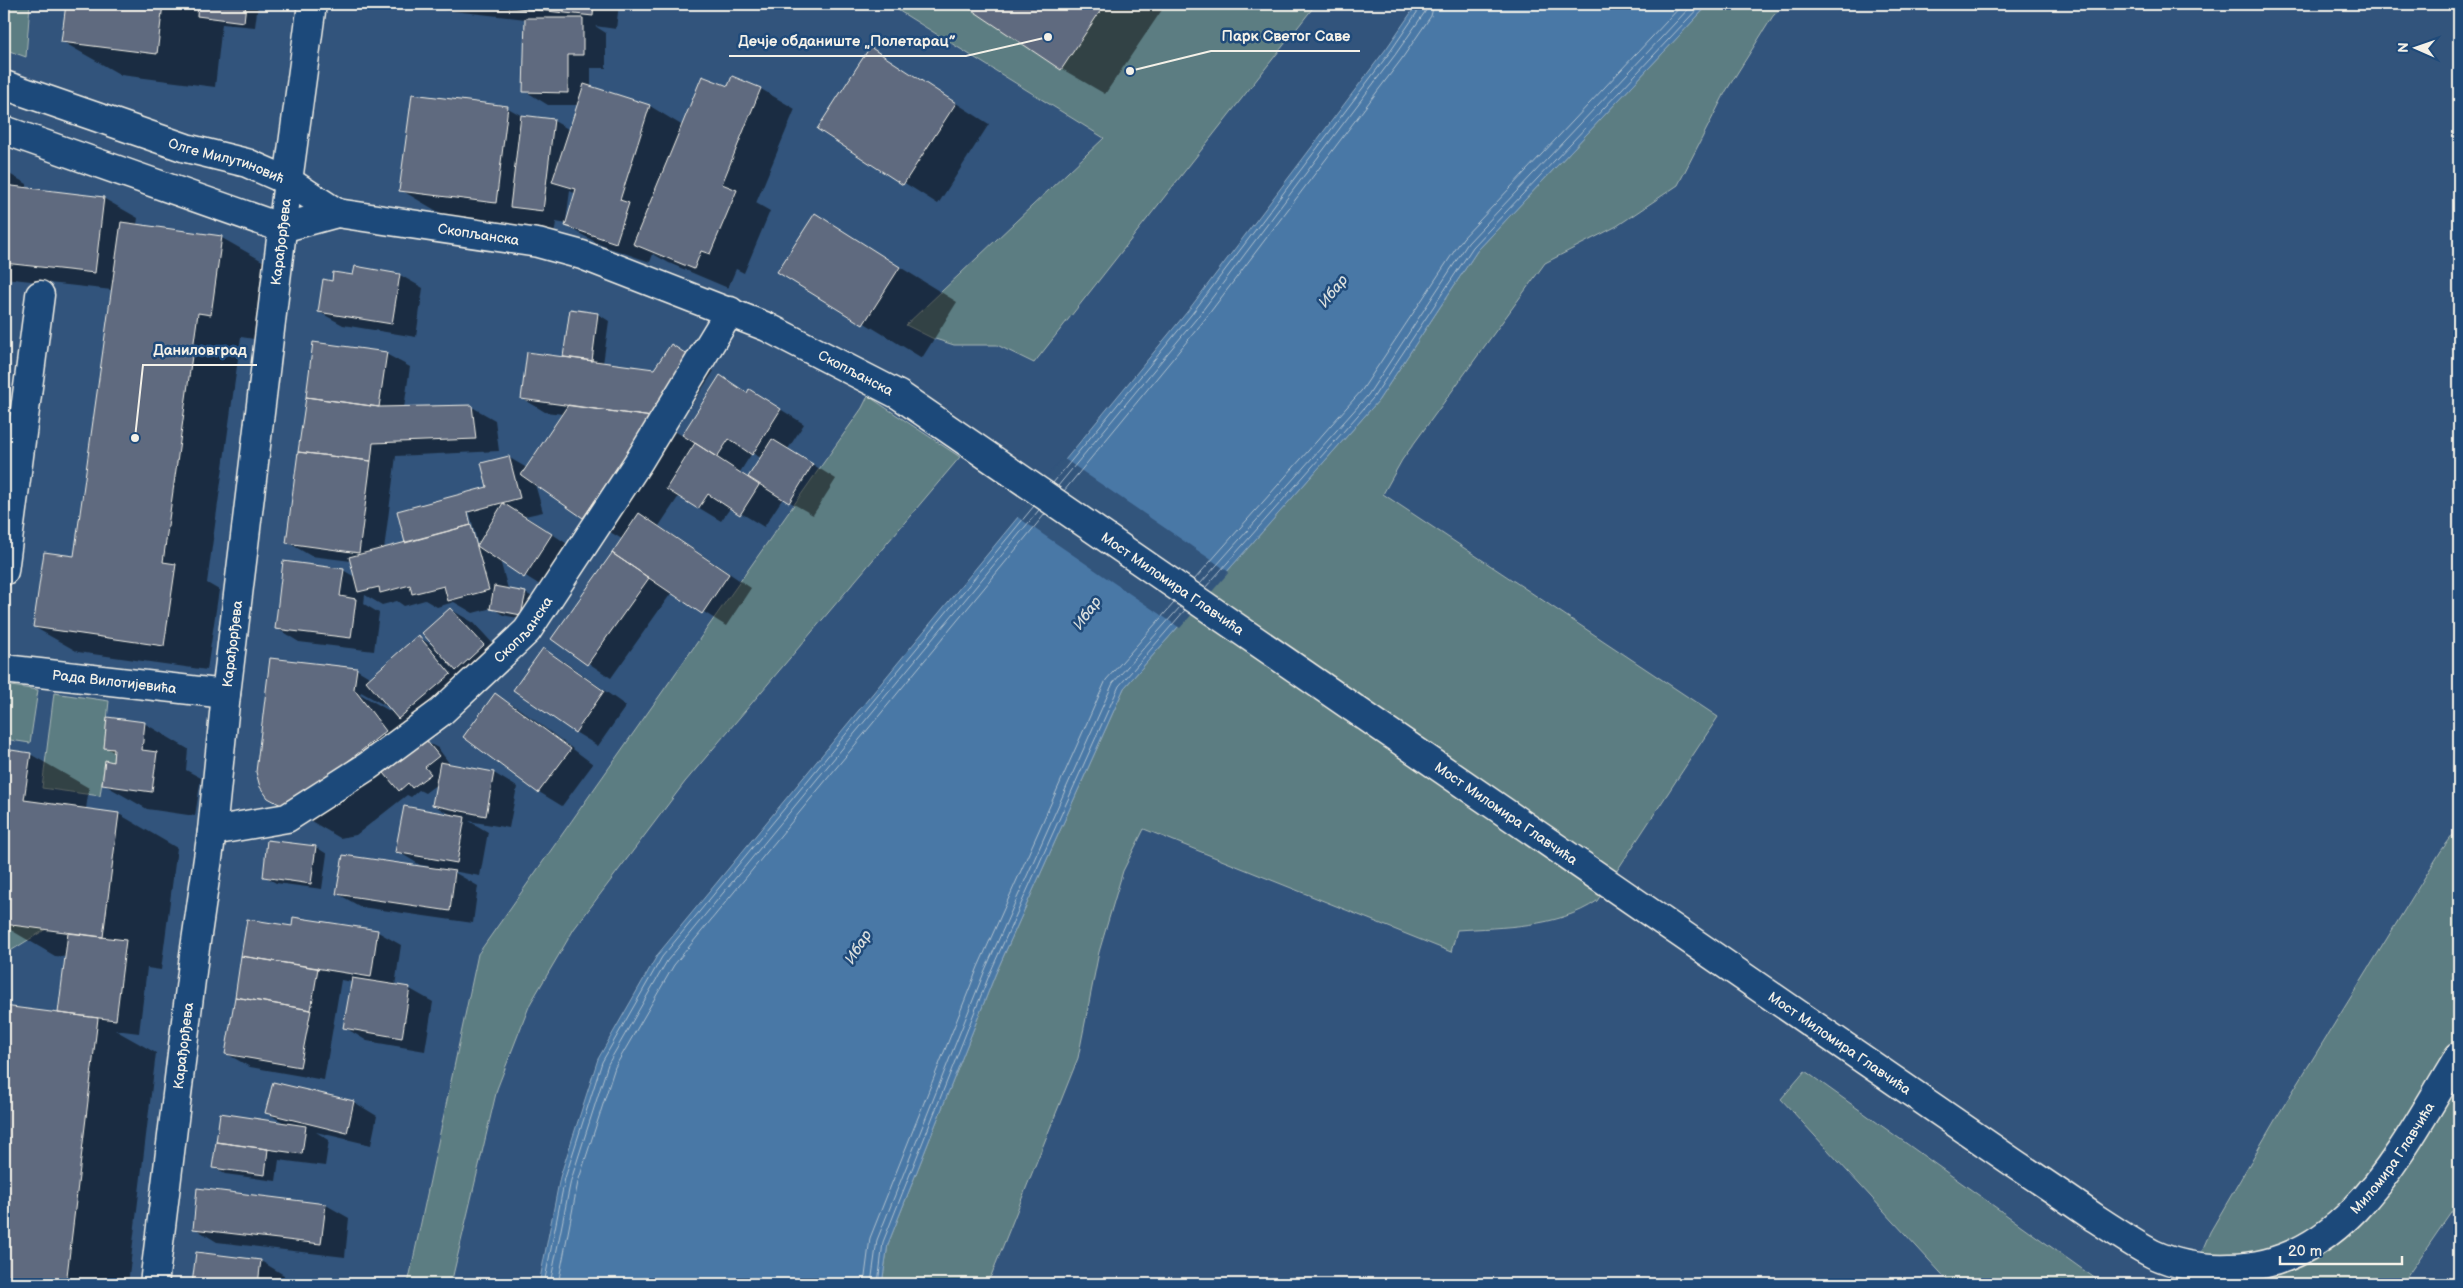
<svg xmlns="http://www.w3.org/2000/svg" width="2463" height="1288" viewBox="0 0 2463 1288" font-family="'Balsamiq Sans',sans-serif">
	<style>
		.green { fill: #5c7d82; stroke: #a8b7b5 }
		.water { fill: #4978a6; stroke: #8da8c0 }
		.pier { fill: #32547c }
		.shadow { fill: #0007; fill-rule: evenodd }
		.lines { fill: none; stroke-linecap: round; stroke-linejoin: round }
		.shore { stroke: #b0c1ce; stroke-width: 1 }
		.building { fill: #5f6b7f; stroke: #f4f1e8 }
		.minor-casing { stroke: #f4f1e8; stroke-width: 31 }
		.tertiary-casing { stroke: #f4f1e8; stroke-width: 31 }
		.minor { stroke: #1f4a7a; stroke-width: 28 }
		.tertiary { stroke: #1f4a7a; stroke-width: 28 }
		.labels { text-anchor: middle; stroke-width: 5; stroke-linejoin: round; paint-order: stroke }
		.street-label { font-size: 14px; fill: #f4f1e8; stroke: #1f4a7a }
		.water-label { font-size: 15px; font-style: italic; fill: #dadfde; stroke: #1f4a7a }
		.leader { fill: none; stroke: #f4f1e8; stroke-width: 2 }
		.callout-dot { fill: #f4f1e8; stroke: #1f4a7a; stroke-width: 2 }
		.callout-label { font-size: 15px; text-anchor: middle; font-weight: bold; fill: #f4f1e8; stroke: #1f4a7a; stroke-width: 5; stroke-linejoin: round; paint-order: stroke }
	</style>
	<rect width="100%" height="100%" fill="#32547c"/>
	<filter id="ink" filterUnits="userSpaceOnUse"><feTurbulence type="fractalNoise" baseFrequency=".02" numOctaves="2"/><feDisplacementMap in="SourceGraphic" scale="10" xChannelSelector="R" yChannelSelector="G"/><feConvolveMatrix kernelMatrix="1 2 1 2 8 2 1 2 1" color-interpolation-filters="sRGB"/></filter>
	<g filter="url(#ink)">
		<path class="green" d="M 4,4 L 30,4 L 26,57 L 4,49 Z
			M 888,4 L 1316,4 L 1034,363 L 997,345 L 954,345 L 932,338 L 906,325 L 1104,138 Z
			M 1709,4 L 1786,4 L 1773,16 L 1726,91 L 1678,185 L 1617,226 L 1545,263 L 1402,460 L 1383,494 L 1718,717 L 1597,901 C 1557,928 1503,927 1457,930 L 1451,952 L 1144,829 L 1123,871 L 1099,952 L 1078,1058 L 991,1276 L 981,1284 L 882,1284 L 888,1244 L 995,975 L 1124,688 L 1378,401 L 1477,251 Z
			M 868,396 L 960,457 L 685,782 L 574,929 L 530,1004 L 497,1089 L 451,1284 L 408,1284 L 478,954 L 862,408 Z
			M 4,399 L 14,401 L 6,453 L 4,455 Z
			M 4,685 L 38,690 L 30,743 L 4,739 Z
			M 54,693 L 109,701 L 104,748 L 114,749 L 113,762 L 105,761 L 100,796 L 42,788 Z
			M 2459,827 L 2459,1201 L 2402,1284 L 2188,1284 L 2210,1232 L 2275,1120 L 2441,851 Z
			M 4,924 L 46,929 L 4,955 Z
			M 1805,1071 L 2103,1284 L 1951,1284 L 1781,1099 Z"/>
		<path class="water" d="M 1417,4 L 1709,4 L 1477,251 L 1378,401 L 1124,688 L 995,975 L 888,1244 L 882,1284 L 539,1284 L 560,1177 L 598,1059 L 658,954 L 1187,312 L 1386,49 Z"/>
		<path class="pier" d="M 1063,458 L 1229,572 L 1180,628 L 1016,516 Z"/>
		<path class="shadow" d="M 67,4 L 258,4 L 255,27 L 222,24 L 215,87 L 121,75 L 63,42 Z
			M 390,4 L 619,4 L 616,29 L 595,26 L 606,33 L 606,68 L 591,68 L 591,87 L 650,106 L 683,126 L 729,88 L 732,78 L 761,89 L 795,109 L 756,203 L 770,211 L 744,273 L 736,269 L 728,288 L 669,263 L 653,254 L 650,262 L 601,245 L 566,226 L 567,224 L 556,222 L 554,236 L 459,224 L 401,190 L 413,96 L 508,108 L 524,117 L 554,121 L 570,130 L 579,105 L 548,105 L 525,91 L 526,19 ZM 570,191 L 576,194 L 568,221 L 566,221 Z
			M 965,4 L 1166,4 L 1105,94 L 1062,69 Z
			M 871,49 L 989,124 L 938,204 L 819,129 Z
			M 4,171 L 27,184 L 27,189 L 103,198 L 138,218 L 137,225 L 222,238 L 266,263 L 254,339 L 241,337 L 207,583 L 219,590 L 207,670 L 78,652 L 34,627 L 75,557 L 112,290 L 4,278 Z
			M 815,215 L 957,302 L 922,358 L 779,271 Z
			M 356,268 L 400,275 L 423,288 L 416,337 L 343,325 L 319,312 L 354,277 Z
			M 598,314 L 609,321 L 603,364 L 655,370 L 671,345 L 714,371 L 674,431 L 683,436 L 720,377 L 748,393 L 750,390 L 804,424 L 788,449 L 836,479 L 813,515 L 783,498 L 764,527 L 731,507 L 721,521 L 679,496 L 659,526 L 751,588 L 726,626 L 672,592 L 611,678 L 552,639 L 622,539 L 584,517 L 535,484 L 543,512 L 525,516 L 575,549 L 548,590 L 500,560 L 508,589 L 525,593 L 537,599 L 532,621 L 503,615 L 492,608 L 473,613 L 454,602 L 437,607 L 425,600 L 404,606 L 397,601 L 382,605 L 365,595 L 364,604 L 379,613 L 374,651 L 299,642 L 276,628 L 343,570 L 355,577 L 351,561 L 311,556 L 287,542 L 386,354 L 410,367 L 404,408 L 472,407 L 495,420 L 499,451 L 396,456 L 384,550 L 407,544 L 488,488 L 508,457 L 527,468 L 563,414 L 545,412 L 522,398 L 569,359 ZM 752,453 L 761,458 L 749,478 L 740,472 ZM 468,506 L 478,546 L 476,548 L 466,507 Z
			M 450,609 L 474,623 L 507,659 L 480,683 L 460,672 L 474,688 L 423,732 L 426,742 L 438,748 L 449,763 L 448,764 L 494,773 L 517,787 L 509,828 L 469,821 L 488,832 L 480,876 L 452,871 L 478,886 L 473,923 L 361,907 L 338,894 L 428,869 L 428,866 L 420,865 L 397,851 L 453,816 L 433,805 L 437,784 L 425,793 L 419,790 L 411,797 L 407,795 L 356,835 L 340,838 L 282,804 L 356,669 L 371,678 L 418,637 L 436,647 ZM 361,692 L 393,710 L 393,713 L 360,694 Z
			M 543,649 L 566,663 L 626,706 L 598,746 L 575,732 Z
			M 495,695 L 518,708 L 593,764 L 562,806 L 539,792 L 465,737 Z
			M 144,723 L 188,749 L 186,770 L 201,778 L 195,816 L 147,809 L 103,784 L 114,763 L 115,753 L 105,747 Z
			M 4,751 L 30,754 L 89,788 L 86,809 L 119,814 L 177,848 L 161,970 L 147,968 L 139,1033 L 115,1030 L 156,1053 L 128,1284 L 4,1284 L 4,1007 L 64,1015 L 66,957 L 55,956 L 4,926 Z
			M 269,841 L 316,847 L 327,854 L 322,889 L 276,883 L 264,876 Z
			M 293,928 L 378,932 L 401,945 L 395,986 L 410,989 L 433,1002 L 425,1051 L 367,1041 L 344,1027 L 352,982 L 341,980 L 324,1080 L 250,1067 L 227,1054 Z
			M 274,1083 L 354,1102 L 377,1116 L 371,1145 L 316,1132 L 329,1140 L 325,1166 L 279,1160 L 276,1181 L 225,1174 L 214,1168 L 286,1124 L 267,1113 Z
			M 198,1190 L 326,1205 L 349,1218 L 345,1257 L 217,1242 L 194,1228 Z
			M 197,1253 L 261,1261 L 284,1275 L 283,1284 L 193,1284 Z"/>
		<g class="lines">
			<path class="shore" d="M 1053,483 L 1191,315 L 1390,52 L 1420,8 L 1420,4
				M 1058,486 L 1196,319 L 1395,55 L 1425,12 L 1427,4
				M 1064,491 L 1202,323 L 1401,60 L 1431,16 L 1434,4
				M 1194,580 L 1362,390 L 1463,238 L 1683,4
				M 1200,584 L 1368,395 L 1468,243 L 1693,4
				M 1205,588 L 1373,398 L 1473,247 L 1702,4
				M 544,1284 L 565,1178 L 602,1062 L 662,957 L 1034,506
				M 550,1284 L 571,1180 L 608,1064 L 667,961 L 1039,510
				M 558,1284 L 578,1182 L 615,1067 L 674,965 L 1045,514
				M 864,1284 L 870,1238 L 978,967 L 1106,680 L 1174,603
				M 871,1284 L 877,1240 L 985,970 L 1113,683 L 1180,607
				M 878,1284 L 883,1242 L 990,973 L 1119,686 L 1185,610"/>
		</g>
		<path class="building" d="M 66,4 L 163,4 L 157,54 L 61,42 Z
			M 198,4 L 246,4 L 244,22 L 197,16 Z
			M 482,4 L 594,4 L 593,16 Z
			M 963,4 L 1105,4 L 1061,70 Z
			M 525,18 L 583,18 L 583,55 L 568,55 L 568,93 L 523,92 Z
			M 870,47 L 956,103 L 903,185 L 817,129 Z
			M 702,76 L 728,86 L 732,76 L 761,88 L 722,184 L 737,190 L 710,254 L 701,251 L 694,269 L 633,244 Z
			M 584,84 L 650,105 L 620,200 L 629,203 L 616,243 L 565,226 L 576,189 L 552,182 Z
			M 412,94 L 508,106 L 496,203 L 399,191 Z
			M 521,115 L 554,119 L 543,211 L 510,207 Z
			M 4,185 L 104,197 L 95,273 L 4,263 Z
			M 815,213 L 900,267 L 863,325 L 777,272 Z
			M 121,222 L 222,236 L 211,315 L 198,313 L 191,363 L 163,562 L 176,564 L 164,646 L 33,627 L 44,552 L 74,556 Z
			M 355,266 L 400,274 L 392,324 L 318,312 L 323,279 L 332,281 L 333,272 L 353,275 Z
			M 570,309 L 598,313 L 592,361 L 563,357 Z
			M 313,342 L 387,352 L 379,407 L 306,397 Z
			M 671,344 L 691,357 L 652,417 L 521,399 L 527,352 L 654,369 Z
			M 720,375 L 747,393 L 749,389 L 781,409 L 752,455 L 729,439 L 717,457 L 682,435 Z
			M 306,397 L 379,407 L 472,405 L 476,439 L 373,443 L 371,461 L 298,452 Z
			M 568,405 L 652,417 L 583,518 L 521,475 Z
			M 772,439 L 813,464 L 789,503 L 748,477 Z
			M 695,443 L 759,485 L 740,515 L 708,494 L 698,509 L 666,489 Z
			M 298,452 L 371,461 L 359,553 L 286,543 Z
			M 509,456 L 520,498 L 468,512 L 471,525 L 405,543 L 397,511 L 487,487 L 481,463 Z
			M 503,503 L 552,534 L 524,578 L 477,546 Z
			M 639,513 L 729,574 L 702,614 L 612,553 Z
			M 471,525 L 489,590 L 448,601 L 444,586 L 412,594 L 410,585 L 380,593 L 379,587 L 358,592 L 349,557 Z
			M 612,553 L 649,578 L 587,665 L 551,639 Z
			M 283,561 L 344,569 L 340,596 L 356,599 L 351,638 L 275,629 Z
			M 494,586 L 526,592 L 521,615 L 490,609 Z
			M 450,608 L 484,645 L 456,671 L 422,633 Z
			M 418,635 L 451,674 L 398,719 L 366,681 Z
			M 543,648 L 604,691 L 575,733 L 513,690 Z
			M 270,658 L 357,668 L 354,689 L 386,731 L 297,802 L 281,805 L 268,798 L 260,787 L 256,772 Z
			M 495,693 L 571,749 L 538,793 L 463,737 Z
			M 107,717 L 145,722 L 142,750 L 157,752 L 152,792 L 102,785 L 105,760 L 113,762 L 114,749 L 104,748 Z
			M 426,740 L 439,756 L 425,767 L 431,774 L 412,788 L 408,783 L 399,791 L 384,773 Z
			M 4,749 L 31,753 L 24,800 L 119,813 L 103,937 L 4,924 Z
			M 440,762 L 494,772 L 486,816 L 432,805 Z
			M 404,806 L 465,817 L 457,863 L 395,852 Z
			M 267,840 L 316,846 L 311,884 L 263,877 Z
			M 343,855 L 455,871 L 450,911 L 336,894 Z
			M 293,917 L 378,930 L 371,977 L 241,956 L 247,919 L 292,926 Z
			M 68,933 L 126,940 L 116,1020 L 58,1013 Z
			M 241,956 L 318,968 L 311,1010 L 235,997 Z
			M 352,978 L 410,987 L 402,1038 L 343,1028 Z
			M 235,997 L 311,1010 L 300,1067 L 225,1054 Z
			M 4,1006 L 98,1018 L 66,1284 L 4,1284 Z
			M 273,1082 L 354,1101 L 347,1133 L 265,1113 Z
			M 220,1113 L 306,1126 L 302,1154 L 216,1142 Z
			M 216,1142 L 268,1149 L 265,1175 L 212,1168 Z
			M 197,1188 L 326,1204 L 321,1244 L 193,1229 Z
			M 196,1252 L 261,1260 L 258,1284 L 192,1284 Z"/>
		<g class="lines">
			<g class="minor-casing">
				<g id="minor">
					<path d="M 288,181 L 312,4"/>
					<path d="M 4,571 L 40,295"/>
					<path id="s1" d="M 4,669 L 226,694"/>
					<path id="s2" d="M 212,831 L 287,818 L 368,766 L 441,712 L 527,631 L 639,461 L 730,311"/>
				</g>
			</g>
			<g class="tertiary-casing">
				<g id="tertiary">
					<path id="s3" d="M 4,85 L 186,148 L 247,163 L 288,181 L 337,213"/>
					<path id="s4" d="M 4,130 L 282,228 L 337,213 L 538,243 L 582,255 L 767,327 L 899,395 L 2014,1163 C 2041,1181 2068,1199 2095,1218 C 2114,1230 2133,1244 2153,1254 C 2177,1265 2205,1269 2230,1268 C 2349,1266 2405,1143 2459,1056"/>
					<path id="s5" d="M 154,1284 L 194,955 L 212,831 L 226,694 L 288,181"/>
				</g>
			</g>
			<use href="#minor" class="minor"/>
			<use href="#tertiary" class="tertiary"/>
		</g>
	</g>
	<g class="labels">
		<g class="street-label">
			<text dy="5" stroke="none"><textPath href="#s3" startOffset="235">Олге Милутиновић</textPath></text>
			<text dy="5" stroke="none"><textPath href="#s4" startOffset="495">Скопљанска</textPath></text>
			<text dy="5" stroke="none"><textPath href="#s5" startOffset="1050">Карађорђева</textPath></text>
			<text dy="5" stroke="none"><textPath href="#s4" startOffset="899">Скопљанска</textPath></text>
			<text dy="5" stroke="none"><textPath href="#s4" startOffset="1280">Мост Миломира Главчића</textPath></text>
			<text dy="5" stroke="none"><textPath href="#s2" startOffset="380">Скопљанска</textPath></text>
			<text dy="5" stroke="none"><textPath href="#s5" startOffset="645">Карађорђева</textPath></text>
			<text dy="5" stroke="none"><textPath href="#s1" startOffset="111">Рада Вилотијевића</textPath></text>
			<text dy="5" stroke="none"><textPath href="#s4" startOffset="1685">Мост Миломира Главчића</textPath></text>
			<text dy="5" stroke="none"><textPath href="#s4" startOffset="2090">Мост Миломира Главчића</textPath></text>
			<text dy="5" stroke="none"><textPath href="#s5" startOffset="240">Карађорђева</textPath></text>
			<text dy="5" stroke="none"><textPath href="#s4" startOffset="2752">Миломира Главчића</textPath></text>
		</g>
		<g class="water-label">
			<text transform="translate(1333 291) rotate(-51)" y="5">Ибар</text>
			<text transform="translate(1087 613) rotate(-54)" y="5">Ибар</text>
			<text transform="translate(858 947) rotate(-58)" y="5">Ибар</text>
		</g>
	</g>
	<path class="leader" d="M1130 71L1211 51H1360M1048 37L966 56H729M135 438L143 365H257"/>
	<g class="callout-dot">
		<circle cx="1130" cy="71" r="5"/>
		<circle cx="1048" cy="37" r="5"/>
		<circle cx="135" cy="438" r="5"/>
	</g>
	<g class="callout-label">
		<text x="1286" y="41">Парк Светог Саве</text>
		<text x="847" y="46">Дечје обданиште „Полетарац”</text>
		<text x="200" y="355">Даниловград</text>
	</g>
	<rect width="2463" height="1288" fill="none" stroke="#1f4a7a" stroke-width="20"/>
	<rect x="10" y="10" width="2443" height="1268" fill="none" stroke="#f4f1e8" stroke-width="2" filter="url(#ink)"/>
	<g transform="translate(2416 48) rotate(272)" stroke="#1f4a7a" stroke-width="4" paint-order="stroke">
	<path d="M0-4L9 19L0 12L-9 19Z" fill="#f4f1e8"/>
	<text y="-8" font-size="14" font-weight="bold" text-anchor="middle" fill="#f4f1e8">N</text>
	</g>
	<path d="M2280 1256v8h122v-8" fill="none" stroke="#f4f1e8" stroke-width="2.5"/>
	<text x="2288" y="1256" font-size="15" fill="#f4f1e8" stroke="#1f4a7a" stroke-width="4" paint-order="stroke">20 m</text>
</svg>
